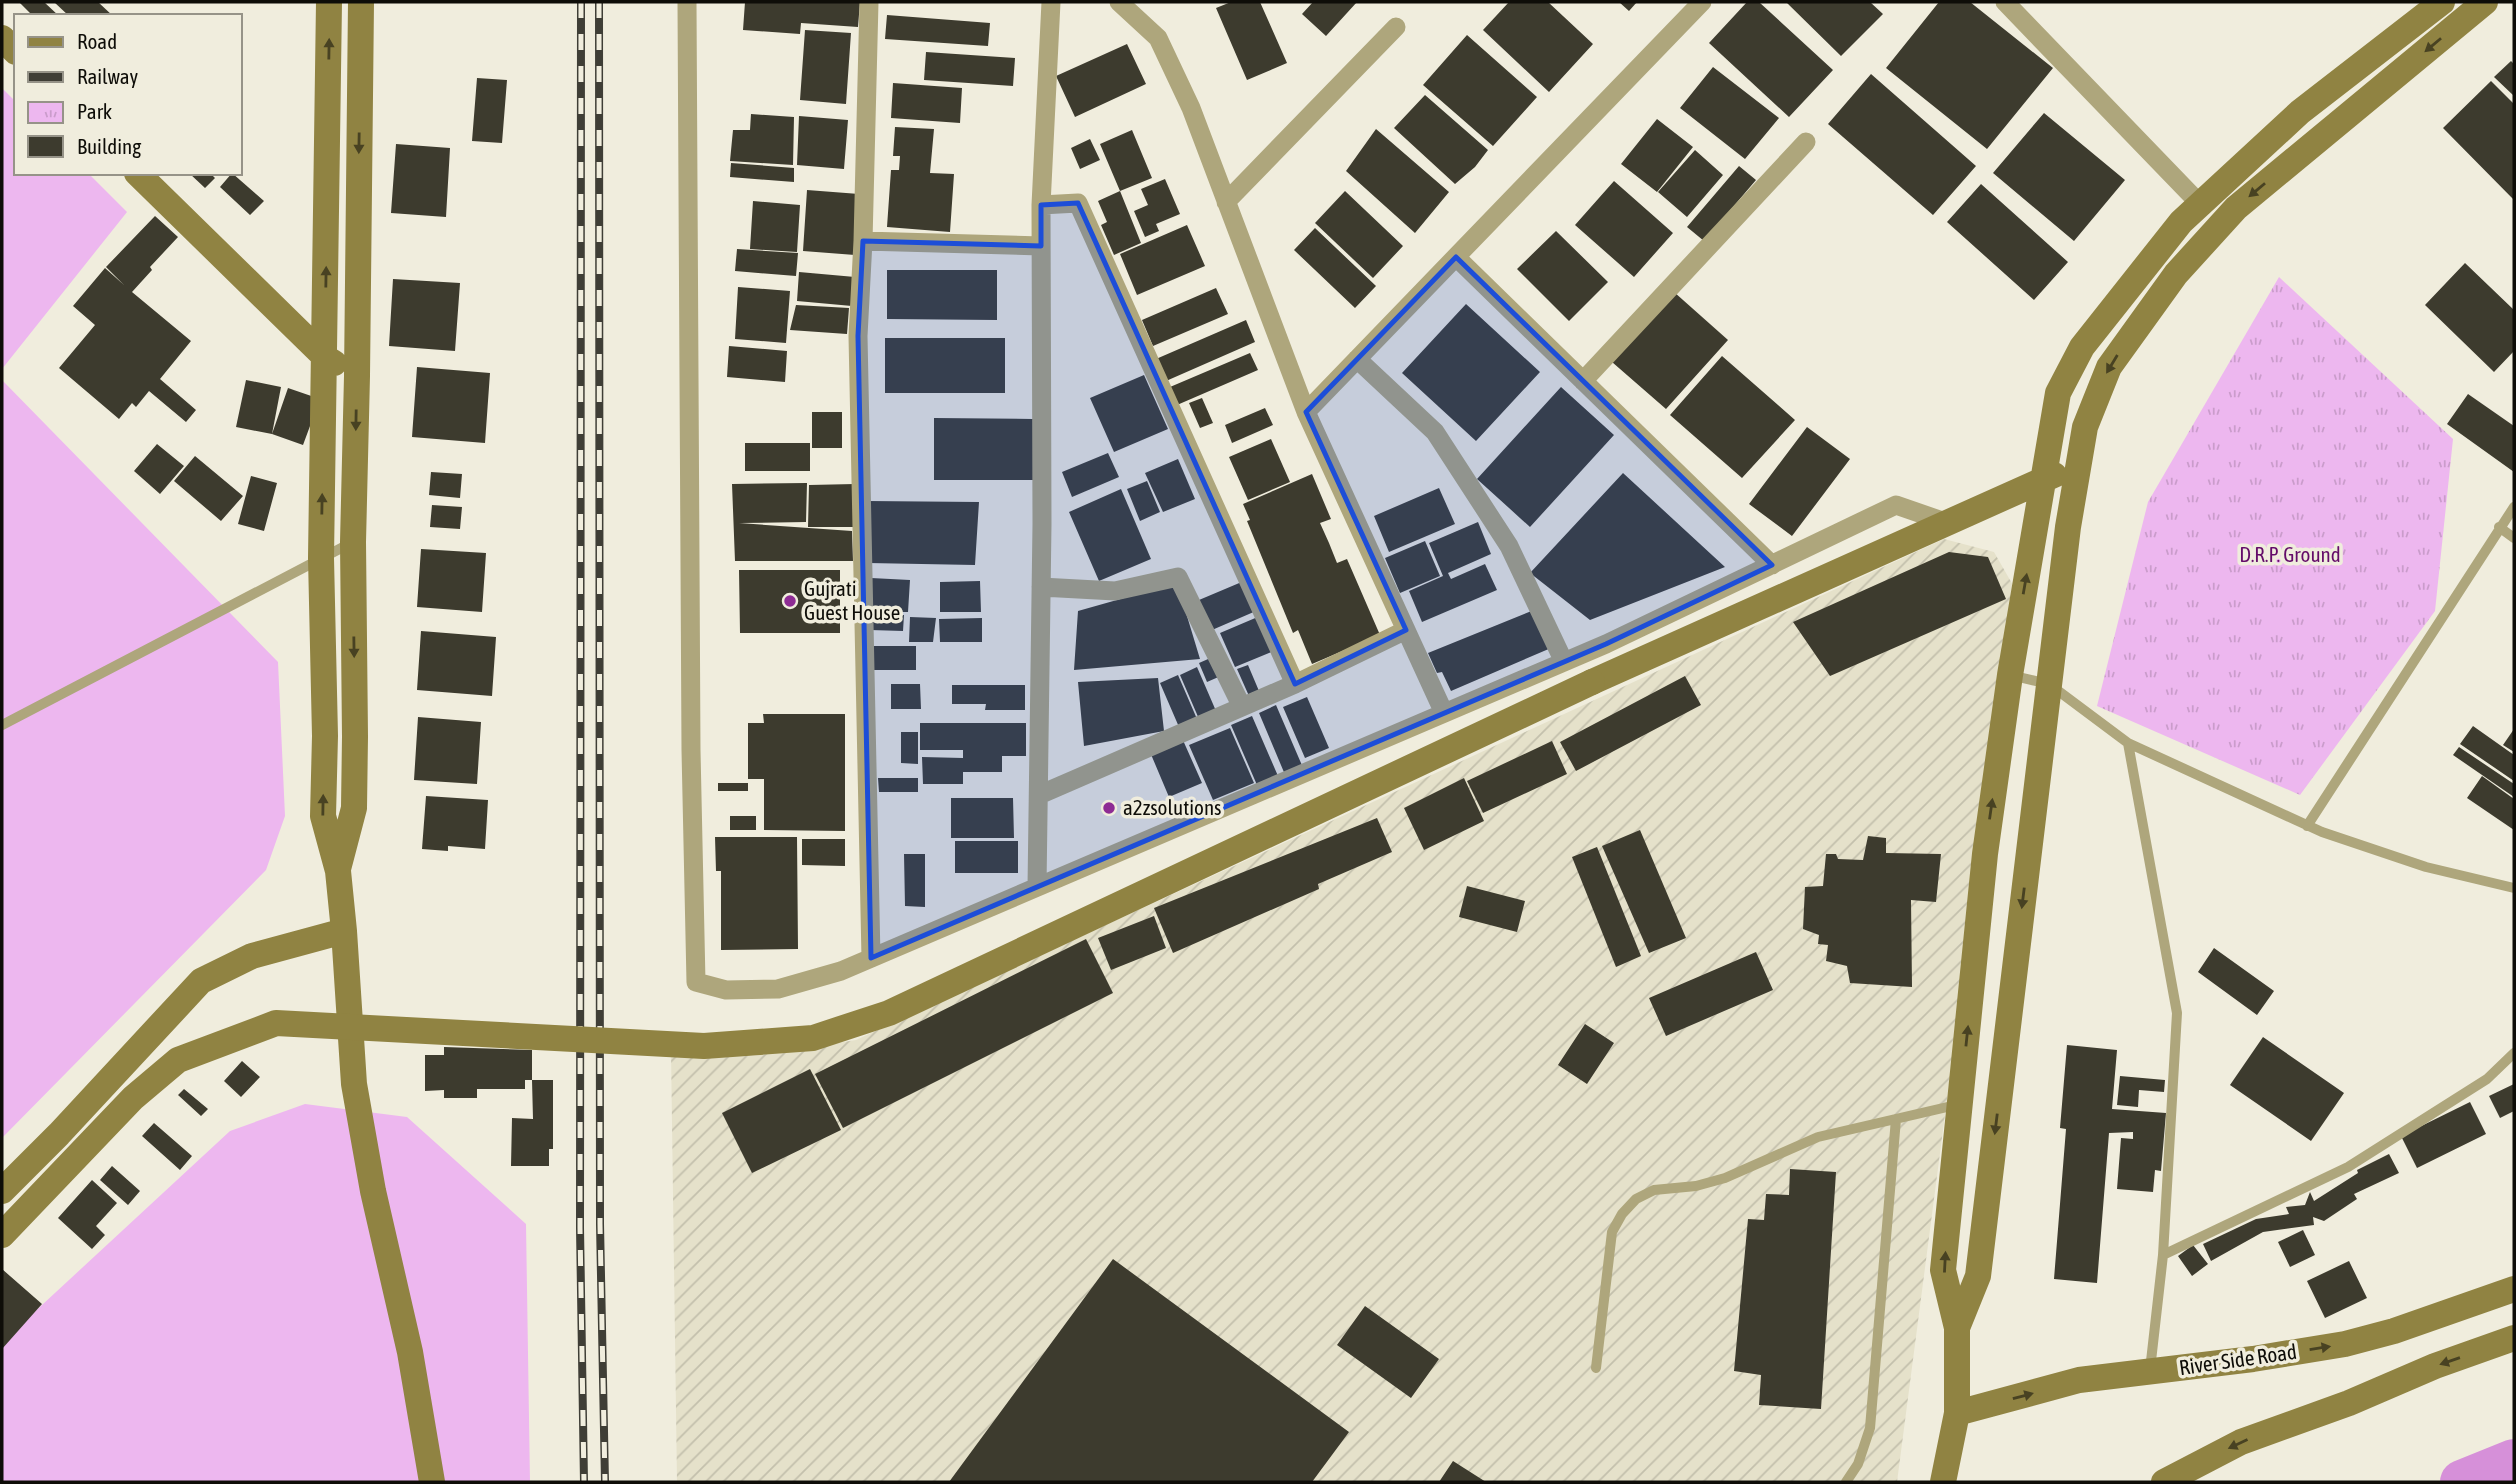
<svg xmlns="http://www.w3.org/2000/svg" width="2516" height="1484" viewBox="0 0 2516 1484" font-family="'Asap Condensed',sans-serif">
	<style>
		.industrial { fill: url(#industrial-furrows) }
		.grass { fill: #edb7ef }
		.park { fill: url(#park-tufts) }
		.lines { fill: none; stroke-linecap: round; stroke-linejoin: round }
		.river { stroke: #d690d9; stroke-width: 44 }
		.building { fill: #3d3b2e }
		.lane { stroke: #aea67c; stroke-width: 10 }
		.street { stroke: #aea67c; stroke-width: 19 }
		.secondary { stroke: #908342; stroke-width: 26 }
		.rail-casing { stroke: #3f3e36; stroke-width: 8 }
		.rail { stroke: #f0eddd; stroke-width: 5; stroke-dasharray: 16; stroke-linecap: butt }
		.secondary-bridge { stroke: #908342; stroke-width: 26 }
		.oneway { fill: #484222 }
		.marked { fill: #1d4ed8; fill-opacity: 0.2; stroke: #1d4ed8; stroke-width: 5; stroke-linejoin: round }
		.poi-dot { fill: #8e2c94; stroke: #f0eddd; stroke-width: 2.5 }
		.labels { text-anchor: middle; stroke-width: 7; stroke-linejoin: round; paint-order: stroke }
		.park-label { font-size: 21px; fill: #640c69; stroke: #f0eddd }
		.poi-label { font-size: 21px; fill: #0e0d08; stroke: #f0eddd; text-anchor: start }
		.street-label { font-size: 21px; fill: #0e0d08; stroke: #f0eddd }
	</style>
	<defs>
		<pattern id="industrial-furrows" width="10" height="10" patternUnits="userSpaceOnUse" patternTransform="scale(1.75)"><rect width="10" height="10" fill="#e5e1ca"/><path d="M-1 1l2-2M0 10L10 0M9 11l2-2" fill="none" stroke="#c3c0ac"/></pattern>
		<pattern id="park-tufts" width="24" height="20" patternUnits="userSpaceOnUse" patternTransform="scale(1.75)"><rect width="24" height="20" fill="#edb7ef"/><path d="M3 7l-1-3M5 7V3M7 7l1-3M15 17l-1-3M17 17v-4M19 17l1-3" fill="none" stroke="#ca9ccb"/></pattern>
	</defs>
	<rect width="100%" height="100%" fill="#f0eddd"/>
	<path class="industrial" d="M 1944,539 L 1994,552 L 2014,587 L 1897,1482 L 677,1482 L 671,1051 L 754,1056 L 856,1040 Z"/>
	<path class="grass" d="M 2,88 L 16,102 L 16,173 L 88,173 L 127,212 L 2,369 Z
		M 2,380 L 278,662 L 285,816 L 266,870 L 2,1138 Z
		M 305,1104 L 407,1117 L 526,1224 L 530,1482 L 2,1482 L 2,1342 L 230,1131 Z"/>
	<path class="park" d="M 2279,277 L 2453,439 L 2435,611 L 2300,795 L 2097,706 L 2148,502 Z"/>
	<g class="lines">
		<path class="river" d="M 2462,1482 L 2514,1461"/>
	</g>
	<path class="building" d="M 19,2 L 44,2 L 59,16 L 33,16 Z
		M 54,2 L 98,2 L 113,16 L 69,16 Z
		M 745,2 L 860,2 L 858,27 L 801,23 L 800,34 L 743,30 Z
		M 1231,2 L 1260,2 L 1287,63 L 1247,80 L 1216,8 Z
		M 1313,2 L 1357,2 L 1326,36 L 1302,14 Z
		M 1509,2 L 1548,2 L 1593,44 L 1549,92 L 1483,30 Z
		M 1619,2 L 1637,2 L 1629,11 Z
		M 1747,2 L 1759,2 L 1833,70 L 1789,117 L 1709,43 Z
		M 1786,2 L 1870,2 L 1883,14 L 1841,56 Z
		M 1939,2 L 1970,2 L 2053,68 L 1987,149 L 1886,68 Z
		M 887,15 L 990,23 L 988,46 L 885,39 Z
		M 805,30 L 851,33 L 846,104 L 800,100 Z
		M 1467,35 L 1537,97 L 1493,146 L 1423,85 Z
		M 1127,44 L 1146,84 L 1075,117 L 1056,76 Z
		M 926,52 L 1015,58 L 1013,86 L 924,80 Z
		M 2511,61 L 2514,64 L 2514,96 L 2494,77 Z
		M 1713,67 L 1779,118 L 1745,159 L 1680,108 Z
		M 1871,74 L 1976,166 L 1933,215 L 1828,124 Z
		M 477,78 L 507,80 L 502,143 L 472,141 Z
		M 2491,81 L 2514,104 L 2514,200 L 2443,128 Z
		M 893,83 L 962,88 L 960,123 L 891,118 Z
		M 1425,95 L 1488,150 L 1475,167 L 1455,184 L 1394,128 Z
		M 2044,113 L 2125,180 L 2074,241 L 1993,173 Z
		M 751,114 L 794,117 L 793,165 L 730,161 L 733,130 L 750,130 Z
		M 799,116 L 848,120 L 844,169 L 797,165 Z
		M 1657,119 L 1693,147 L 1657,192 L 1621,164 Z
		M 895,127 L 934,129 L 930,173 L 954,174 L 950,232 L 887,227 L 891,170 L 899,170 L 900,156 L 893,156 Z
		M 1376,129 L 1449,192 L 1415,233 L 1346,171 Z
		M 1132,130 L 1152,178 L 1120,191 L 1141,243 L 1114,255 L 1101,225 L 1107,222 L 1098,201 L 1120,191 L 1100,144 Z
		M 1090,139 L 1100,160 L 1080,169 L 1071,148 Z
		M 396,144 L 450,148 L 446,217 L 391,213 Z
		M 1695,150 L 1723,175 L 1687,217 L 1658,192 Z
		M 731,163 L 794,168 L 794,182 L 730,177 Z
		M 1739,166 L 1756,180 L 1704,241 L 1687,227 Z
		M 189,173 L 210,173 L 215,178 L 205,188 Z
		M 232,173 L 264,201 L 250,215 L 220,187 Z
		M 1165,179 L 1180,214 L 1156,224 L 1159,231 L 1145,237 L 1134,211 L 1148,205 L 1141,189 Z
		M 1614,181 L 1673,233 L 1634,277 L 1575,225 Z
		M 1981,184 L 2068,262 L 2034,300 L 1947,222 Z
		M 807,190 L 859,194 L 855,255 L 803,251 Z
		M 1345,191 L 1403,246 L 1373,278 L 1315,223 Z
		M 753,201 L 800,205 L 797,252 L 750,249 Z
		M 155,216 L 178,237 L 150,267 L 152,270 L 132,292 L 191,341 L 160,379 L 196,410 L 186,422 L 149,391 L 136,407 L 132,403 L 119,419 L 59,368 L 95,325 L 73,306 L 105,268 L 124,285 L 106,267 Z
		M 1187,225 L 1205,266 L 1137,295 L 1120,254 Z
		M 1315,228 L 1376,286 L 1355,308 L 1294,250 Z
		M 1556,231 L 1608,282 L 1569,321 L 1517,269 Z
		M 737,249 L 798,253 L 796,276 L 735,271 Z
		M 2465,263 L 2514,310 L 2514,351 L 2494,372 L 2425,305 Z
		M 887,270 L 997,270 L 997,320 L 887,319 Z
		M 799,272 L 855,277 L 852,306 L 797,301 Z
		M 393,279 L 460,283 L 455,351 L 389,346 Z
		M 738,287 L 790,291 L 786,343 L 735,339 Z
		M 1216,288 L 1228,314 L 1153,346 L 1142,320 Z
		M 1674,292 L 1728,340 L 1666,409 L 1612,362 Z
		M 1466,304 L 1540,372 L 1476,441 L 1402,373 Z
		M 796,305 L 849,308 L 847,334 L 790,330 Z
		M 1246,320 L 1255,342 L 1166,381 L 1156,359 Z
		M 885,338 L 1005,338 L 1005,393 L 885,393 Z
		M 729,346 L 787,351 L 785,382 L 727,377 Z
		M 1250,353 L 1258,370 L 1177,405 L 1170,387 Z
		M 1722,356 L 1795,420 L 1742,478 L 1670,415 Z
		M 417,367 L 490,373 L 485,443 L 412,437 Z
		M 1144,375 L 1168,429 L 1114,452 L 1090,398 Z
		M 246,380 L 281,387 L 272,434 L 288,388 L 320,399 L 303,445 L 272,434 L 236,427 Z
		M 1561,387 L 1614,435 L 1530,527 L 1477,479 Z
		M 2468,394 L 2514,426 L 2514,472 L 2447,424 Z
		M 1202,398 L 1213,423 L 1200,428 L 1189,403 Z
		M 1265,408 L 1273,425 L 1232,443 L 1225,425 Z
		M 812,412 L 842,412 L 842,448 L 812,448 Z
		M 934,418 L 1033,419 L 1033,480 L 934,480 Z
		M 1807,427 L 1850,459 L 1792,536 L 1749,504 Z
		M 1271,439 L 1290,482 L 1248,500 L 1229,457 Z
		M 745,443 L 810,443 L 810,471 L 745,471 Z
		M 157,444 L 184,466 L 160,494 L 134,471 Z
		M 1108,453 L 1119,477 L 1072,497 L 1062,472 Z
		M 195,456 L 243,496 L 221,521 L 174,481 Z
		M 1178,459 L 1195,499 L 1163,512 L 1145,473 Z
		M 431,472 L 462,474 L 460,498 L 429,495 Z
		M 1623,473 L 1725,567 L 1590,620 L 1530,573 Z
		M 1312,474 L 1331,519 L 1320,523 L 1329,543 L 1337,563 L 1347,559 L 1380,635 L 1312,664 L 1298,630 L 1293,633 L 1247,521 L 1250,520 L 1243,504 Z
		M 251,476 L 277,483 L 264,531 L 238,524 Z
		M 1147,481 L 1160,512 L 1140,521 L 1127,489 Z
		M 807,483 L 806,522 L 739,523 L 852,531 L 853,561 L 735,561 L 732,484 Z
		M 855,484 L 855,527 L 808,527 L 809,485 Z
		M 1439,488 L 1455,524 L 1389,552 L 1374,516 Z
		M 1121,489 L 1151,559 L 1099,581 L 1069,512 Z
		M 867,501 L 979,502 L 975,565 L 868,563 Z
		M 432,505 L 462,507 L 460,529 L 430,527 Z
		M 1478,522 L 1491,554 L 1448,573 L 1451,579 L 1485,564 L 1497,590 L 1422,622 L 1409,591 L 1443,576 L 1429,543 Z
		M 1425,541 L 1440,576 L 1400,593 L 1385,558 Z
		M 421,549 L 486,553 L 482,612 L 417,607 Z
		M 1949,552 L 1988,557 L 2006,599 L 1830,676 L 1793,622 Z
		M 739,570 L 840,570 L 840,633 L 740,633 Z
		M 871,578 L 910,580 L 908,612 L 869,612 Z
		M 980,581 L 981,612 L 940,612 L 940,582 Z
		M 1244,581 L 1256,611 L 1212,630 L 1199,600 Z
		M 1177,583 L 1200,659 L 1074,670 L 1078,611 Z
		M 1534,610 L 1551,648 L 1451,691 L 1442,672 L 1437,673 L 1428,653 Z
		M 869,615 L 904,615 L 903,631 L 870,630 Z
		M 1260,616 L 1276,650 L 1235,667 L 1220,633 Z
		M 910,617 L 936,618 L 933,642 L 909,642 Z
		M 982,618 L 982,642 L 940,642 L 939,619 Z
		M 421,631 L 496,637 L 492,696 L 417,690 Z
		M 873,646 L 916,646 L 916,670 L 873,670 Z
		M 1215,656 L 1223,675 L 1207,682 L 1199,663 Z
		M 1248,665 L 1259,691 L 1249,696 L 1237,669 Z
		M 1197,667 L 1216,711 L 1199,719 L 1180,675 Z
		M 1178,675 L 1197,719 L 1179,727 L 1160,683 Z
		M 1685,676 L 1701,705 L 1576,771 L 1560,742 Z
		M 1158,678 L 1164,731 L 1084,746 L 1078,682 Z
		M 891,684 L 920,684 L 921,709 L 891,709 Z
		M 952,685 L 1025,685 L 1025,710 L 985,710 L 986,704 L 952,704 Z
		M 1307,697 L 1329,748 L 1305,758 L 1283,707 Z
		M 1276,705 L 1304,770 L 1286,777 L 1259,713 Z
		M 763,714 L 845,714 L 845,831 L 764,830 L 764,779 L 748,779 L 748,723 L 764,723 Z
		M 1252,716 L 1278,776 L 1257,785 L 1231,725 Z
		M 418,717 L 481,722 L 477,784 L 414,780 Z
		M 920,723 L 1026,723 L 1026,756 L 1002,756 L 1002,772 L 963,772 L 963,784 L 923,784 L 922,757 L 963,758 L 963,750 L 920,750 Z
		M 2473,726 L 2514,755 L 2514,781 L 2460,744 Z
		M 1230,728 L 1254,783 L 1213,800 L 1189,745 Z
		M 2514,729 L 2514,752 L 2503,745 Z
		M 901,732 L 918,732 L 918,764 L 901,763 Z
		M 1182,738 L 1202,783 L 1169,797 L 1150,752 Z
		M 1552,741 L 1567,774 L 1483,813 L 1467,781 Z
		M 2459,747 L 2514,784 L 2514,797 L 2453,755 Z
		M 2482,776 L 2514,799 L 2514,830 L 2467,798 Z
		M 878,778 L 918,778 L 918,792 L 879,792 Z
		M 1464,778 L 1484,821 L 1424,850 L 1404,808 Z
		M 718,783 L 748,783 L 748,791 L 718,791 Z
		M 426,796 L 488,800 L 485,849 L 448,846 L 448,851 L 422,849 Z
		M 951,798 L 1013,798 L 1014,838 L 951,838 Z
		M 730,816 L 756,816 L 756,830 L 730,830 Z
		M 1377,818 L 1392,852 L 1318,884 L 1319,889 L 1173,953 L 1154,908 Z
		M 1640,830 L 1686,938 L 1649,953 L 1602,846 Z
		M 1868,836 L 1886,838 L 1886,853 L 1941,854 L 1936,902 L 1911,900 L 1912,987 L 1850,983 L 1847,966 L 1826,961 L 1828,945 L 1818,944 L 1819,935 L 1803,929 L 1805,887 L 1823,886 L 1826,854 L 1836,854 L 1838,859 L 1863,860 Z
		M 715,837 L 797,837 L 798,949 L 721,950 L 721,871 L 716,871 Z
		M 802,839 L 845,839 L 845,866 L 802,865 Z
		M 955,841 L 1018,841 L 1018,873 L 955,873 Z
		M 1597,847 L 1641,956 L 1616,967 L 1572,857 Z
		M 904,854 L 925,854 L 925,907 L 905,906 Z
		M 1467,886 L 1525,901 L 1517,932 L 1459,917 Z
		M 1154,916 L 1166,948 L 1111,970 L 1098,938 Z
		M 1086,939 L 1113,993 L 843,1128 L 815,1074 Z
		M 2214,948 L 2274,991 L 2257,1015 L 2198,972 Z
		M 1756,952 L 1773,990 L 1666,1036 L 1649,998 Z
		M 1585,1024 L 1614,1043 L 1587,1084 L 1558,1065 Z
		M 2263,1037 L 2344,1093 L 2311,1141 L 2230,1085 Z
		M 2067,1045 L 2117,1050 L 2112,1109 L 2166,1113 L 2161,1171 L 2155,1170 L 2153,1192 L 2117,1189 L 2121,1138 L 2133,1139 L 2133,1132 L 2109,1133 L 2097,1283 L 2054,1279 L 2066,1129 L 2060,1128 Z
		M 444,1047 L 532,1050 L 532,1080 L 525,1080 L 525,1089 L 477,1089 L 477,1098 L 444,1098 L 444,1090 L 425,1091 L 425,1055 L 444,1055 Z
		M 242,1061 L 260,1077 L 241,1097 L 224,1081 Z
		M 810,1069 L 841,1130 L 752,1173 L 722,1113 Z
		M 2120,1076 L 2165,1080 L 2164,1092 L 2139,1090 L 2138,1107 L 2117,1105 Z
		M 532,1080 L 553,1080 L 553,1149 L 549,1149 L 549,1166 L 511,1166 L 512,1118 L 533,1119 Z
		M 2514,1084 L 2514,1111 L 2500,1118 L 2489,1096 Z
		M 184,1089 L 208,1109 L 201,1116 L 178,1095 Z
		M 2470,1102 L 2486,1134 L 2417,1168 L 2401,1136 Z
		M 154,1123 L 192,1156 L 180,1170 L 142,1136 Z
		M 2389,1154 L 2399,1173 L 2354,1194 L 2357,1199 L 2324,1221 L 2313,1217 L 2314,1225 L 2263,1232 L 2211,1261 L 2203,1244 L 2256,1219 L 2289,1214 L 2286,1207 L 2305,1205 L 2310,1192 L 2314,1201 L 2358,1173 L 2357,1170 Z
		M 112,1166 L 140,1191 L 128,1205 L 100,1180 Z
		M 1790,1169 L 1836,1172 L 1821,1409 L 1759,1405 L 1761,1375 L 1734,1371 L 1748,1219 L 1764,1220 L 1766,1194 L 1789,1195 Z
		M 92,1180 L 117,1203 L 96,1226 L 105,1235 L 92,1249 L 58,1218 Z
		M 2303,1230 L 2315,1255 L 2290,1267 L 2278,1242 Z
		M 2193,1245 L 2208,1264 L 2192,1276 L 2178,1256 Z
		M 1113,1259 L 1349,1432 L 1312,1482 L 949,1482 Z
		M 2349,1261 L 2367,1298 L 2325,1318 L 2307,1281 Z
		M 2,1269 L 42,1304 L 2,1349 Z
		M 1365,1306 L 1439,1359 L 1411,1398 L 1337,1345 Z
		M 1453,1461 L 1486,1482 L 1439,1482 Z"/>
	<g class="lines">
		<path class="lane" d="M 2499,527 L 2514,538
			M 2010,675 L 2049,684 L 2128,743 L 2322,832 L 2426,867 L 2514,888
			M 2,725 L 349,544
			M 2128,743 L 2177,1013 L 2163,1255 L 2150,1370
			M 2307,826 L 2514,507
			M 2163,1255 L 2348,1167 L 2487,1079 L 2514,1053
			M 1596,1368 L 1612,1232 L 1622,1214 L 1636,1199 L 1654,1190 L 1696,1186 L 1725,1178 L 1818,1137 L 1956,1105
			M 1846,1482 L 1858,1464 L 1870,1428 L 1896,1119"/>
		<path class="street" d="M 687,2 L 691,750 L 696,982 L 726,990 L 778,989 L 841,971 L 1606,644 L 1896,505 L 1948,523
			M 869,2 L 863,241 L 858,336 L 871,958
			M 1119,2 L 1158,38 L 1191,108 L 1306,412 L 1444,713
			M 2005,2 L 2200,204
			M 1226,202 L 1396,27
			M 1041,205 L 1078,203 L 1295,684
			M 863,241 L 1041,246
			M 1456,257 L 1772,565
			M 1357,359 L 1435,432 L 1509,546 L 1564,662
			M 1583,381 L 1806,142
			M 1306,412 L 1702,2
			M 1041,587 L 1115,591 L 1178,577 L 1242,707
			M 1039,795 L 1295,684 L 1406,630
			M 1037,887 L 1042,524 L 1041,205 L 1051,2"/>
		<path class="secondary" d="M 329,2 L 321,558 L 325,736 L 323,816 L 338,871 L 344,931 L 354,1084 L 373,1191 L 410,1352 L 432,1482
			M 2,38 L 16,52
			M 137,173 L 326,358 L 334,363
			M 1592,682 L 2054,475
			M 338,869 L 354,808 L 355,737 L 353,542 L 357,376 L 361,2
			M 2,1191 L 59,1134 L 201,981 L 252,956 L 344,931
			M 1957,1328 L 1978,1276 L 2068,527 L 2085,427 L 2109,367 L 2176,274 L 2236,208 L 2485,2
			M 1957,1413 L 2079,1380 L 2253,1359 L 2345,1344 L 2394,1331 L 2514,1289
			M 1943,1482 L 1957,1413 L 1957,1328 L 1943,1270 L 1985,854 L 2010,675 L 2058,393 L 2082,347 L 2181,222 L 2300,112 L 2442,2
			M 2164,1482 L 2241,1442 L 2349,1403 L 2435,1366 L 2514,1338"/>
		<g class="rail-casing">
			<path id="rail" d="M 581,2 L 580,1228 L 584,1482
				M 599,2 L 600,1224 L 605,1482"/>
		</g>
		<use href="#rail" class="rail"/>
		<path class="secondary-bridge" d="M 2,1235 L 133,1098 L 178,1060 L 276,1023 L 704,1046 L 813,1038 L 889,1013 L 1592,682"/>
	</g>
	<defs><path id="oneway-solid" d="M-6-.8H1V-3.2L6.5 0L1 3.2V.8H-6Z" transform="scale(1.75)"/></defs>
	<g class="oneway">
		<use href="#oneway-solid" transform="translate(2433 45) rotate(140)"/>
		<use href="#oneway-solid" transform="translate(329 49) rotate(-89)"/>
		<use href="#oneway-solid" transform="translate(359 143) rotate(91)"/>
		<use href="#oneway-solid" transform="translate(2257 190) rotate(140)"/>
		<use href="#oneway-solid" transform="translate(326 277) rotate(-89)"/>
		<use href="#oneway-solid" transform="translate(2112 364) rotate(121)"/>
		<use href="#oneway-solid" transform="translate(356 420) rotate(91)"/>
		<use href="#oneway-solid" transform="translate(322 504) rotate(-89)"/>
		<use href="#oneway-solid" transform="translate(2025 584) rotate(-80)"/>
		<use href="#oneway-solid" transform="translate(354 647) rotate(89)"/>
		<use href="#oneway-solid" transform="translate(323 805) rotate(-89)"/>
		<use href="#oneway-solid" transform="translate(1991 809) rotate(-82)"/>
		<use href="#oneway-solid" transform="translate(2023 898) rotate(97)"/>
		<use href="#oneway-solid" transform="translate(1967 1036) rotate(-84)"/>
		<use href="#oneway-solid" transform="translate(1996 1124) rotate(97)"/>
		<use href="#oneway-solid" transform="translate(1945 1262) rotate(-87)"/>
		<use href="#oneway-solid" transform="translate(2320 1348) rotate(-9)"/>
		<use href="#oneway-solid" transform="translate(2450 1361) rotate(161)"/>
		<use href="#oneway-solid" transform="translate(2023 1396) rotate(-15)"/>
		<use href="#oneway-solid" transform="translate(2238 1444) rotate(155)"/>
	</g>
	<path class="marked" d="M 1078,203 L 1295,684 L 1406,630 L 1306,412 L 1456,257 L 1772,565 L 1606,644 L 871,958 L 858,336 L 863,241 L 1041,246 L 1041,205 Z"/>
	<g class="poi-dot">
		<circle cx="790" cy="601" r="7"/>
		<circle cx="1109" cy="808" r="7"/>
	</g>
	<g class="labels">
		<g class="park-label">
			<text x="2290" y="562">D.R.P. Ground</text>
		</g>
		<g class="poi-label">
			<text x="804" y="596">Gujrati<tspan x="804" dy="24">Guest House</tspan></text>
			<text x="1123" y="815">a2zsolutions</text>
		</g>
		<g class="street-label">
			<text transform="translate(2238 1360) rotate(-8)" y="7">River Side Road</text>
		</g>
	</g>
	<rect width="2516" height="1484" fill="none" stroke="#0e0d08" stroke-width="7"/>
	<rect x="14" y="14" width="228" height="161" fill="#f0eddd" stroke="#969388" stroke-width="2"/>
	<rect x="28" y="37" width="35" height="10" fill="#908342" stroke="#969388" stroke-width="2"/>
	<text x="77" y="49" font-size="21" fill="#0e0d08">Road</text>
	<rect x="28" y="72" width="35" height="10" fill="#3f3e36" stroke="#969388" stroke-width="2"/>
	<text x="77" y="84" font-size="21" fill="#0e0d08">Railway</text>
	<rect x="28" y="102" width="35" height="21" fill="url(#park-tufts)" stroke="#969388" stroke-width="2"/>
	<text x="77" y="119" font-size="21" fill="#0e0d08">Park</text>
	<rect x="28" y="136" width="35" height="21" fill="#3d3b2e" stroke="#969388" stroke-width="2"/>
	<text x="77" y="154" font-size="21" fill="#0e0d08">Building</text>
</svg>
